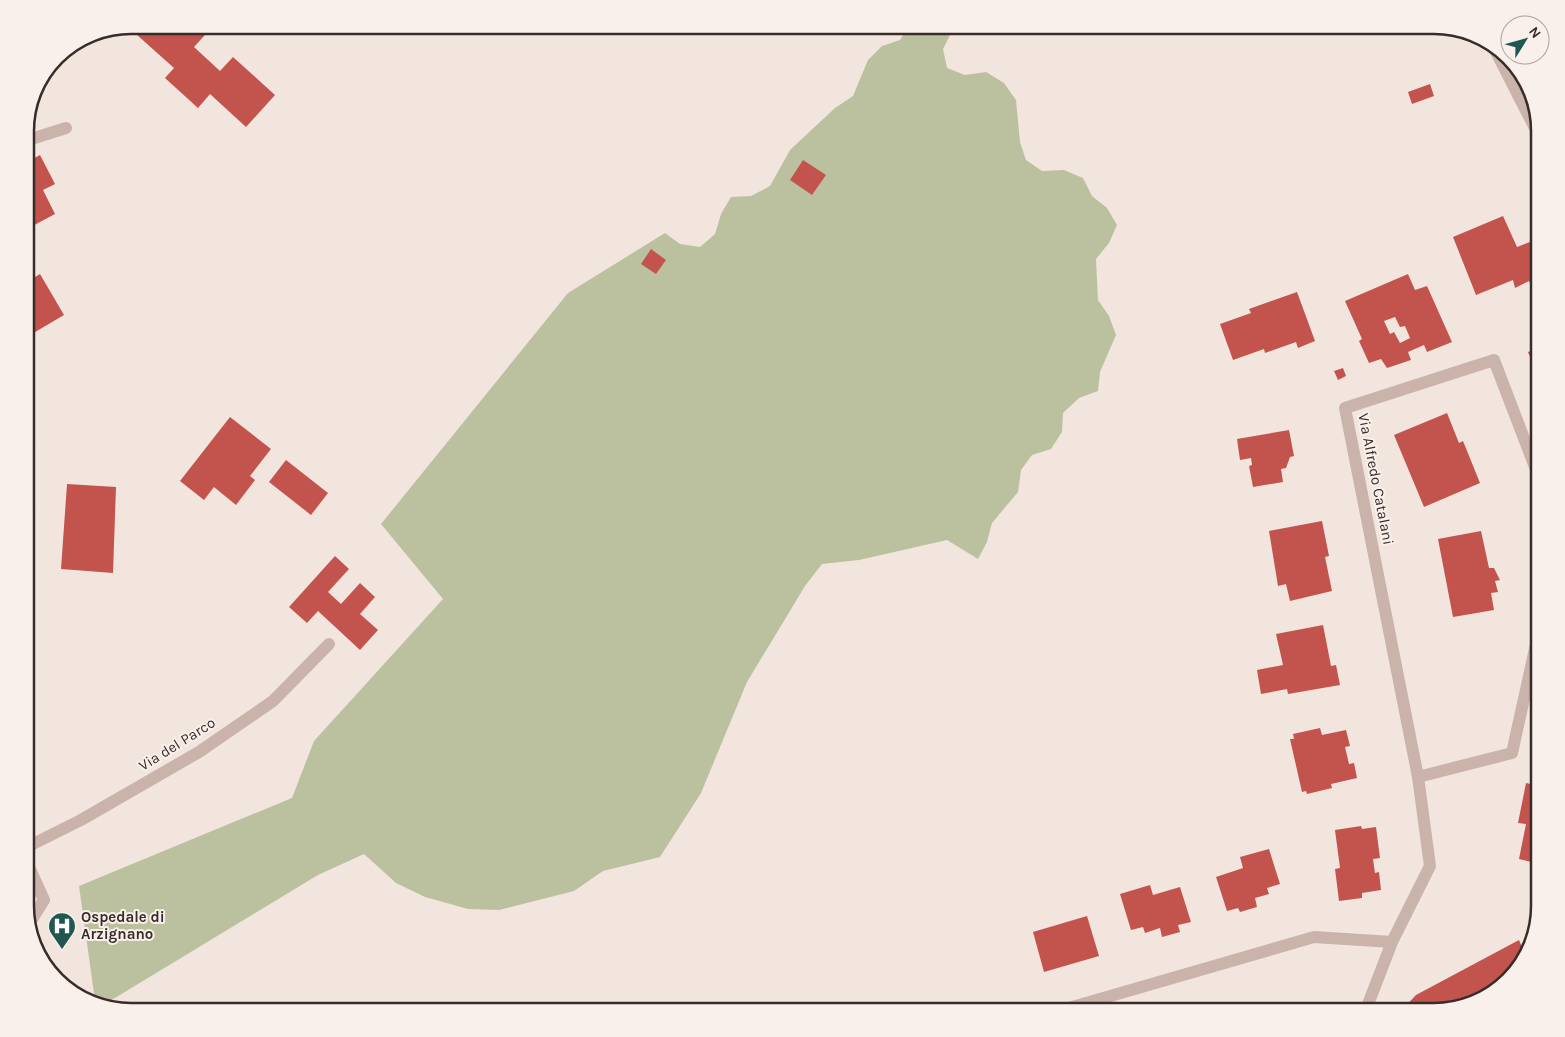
<svg xmlns="http://www.w3.org/2000/svg" width="1565" height="1037" viewBox="0 0 1565 1037" font-family="Karla,sans-serif">
	<style>
		.green { fill: #bbc19f }
		.building { fill: #c2544d; fill-rule: evenodd }
		.lines { fill: none; stroke-linecap: round; stroke-linejoin: round }
		.minor { stroke: #cab3aa; stroke-width: 12 }
		.tertiary { stroke: #cab3aa; stroke-width: 12 }
		.labels { text-anchor: middle; stroke-width: 4; stroke-linejoin: round; paint-order: stroke }
		.street-label { font-size: 15px; fill: #382b2a; stroke: #f9f0eb }
		.poi-label { font-size: 15px; font-weight: bold; fill: #382b2a; stroke: #f9f0eb; text-anchor: start }
		.rim { fill: none; stroke: #382b2a; stroke-width: 2.5 }
	</style>
	<rect width="100%" height="100%" fill="#f2e5de"/>
	<path class="green" d="M 909,25 L 955,25 L 943,49 L 947,68 L 965,75 L 986,72 L 1004,83 L 1016,100 L 1020,142 L 1026,160 L 1042,171 L 1064,170 L 1083,178 L 1092,196 L 1107,208 L 1117,225 L 1109,243 L 1096,259 L 1098,300 L 1109,316 L 1116,335 L 1100,372 L 1098,391 L 1079,398 L 1063,413 L 1062,432 L 1051,449 L 1032,455 L 1021,470 L 1018,492 L 992,523 L 987,542 L 978,559 L 947,540 L 859,560 L 822,564 L 805,586 L 747,682 L 701,793 L 660,857 L 603,871 L 574,891 L 499,910 L 468,909 L 425,897 L 396,883 L 364,854 L 318,875 L 105,1004 L 95,1001 L 79,886 L 292,798 L 314,741 L 443,599 L 381,524 L 568,293 L 665,233 L 680,244 L 700,247 L 715,234 L 721,214 L 731,197 L 751,196 L 770,186 L 790,150 L 835,108 L 853,96 L 868,60 L 882,46 L 900,40 Z
		M 1493,43 L 1526,78 L 1540,131 Z"/>
	<path class="building" d="M 214,25 L 194,47 L 220,71 L 233,57 L 275,95 L 246,127 L 210,94 L 198,108 L 165,78 L 174,68 L 127,26 Z
		M 1430,84 L 1434,96 L 1412,104 L 1408,92 Z
		M 40,155 L 55,184 L 43,190 L 55,214 L 25,230 L 25,163 Z
		M 803,160 L 826,175 L 812,195 L 790,180 Z
		M 1503,216 L 1517,247 L 1540,238 L 1540,296 L 1537,297 L 1529,281 L 1515,288 L 1513,280 L 1476,295 L 1453,237 Z
		M 651,249 L 666,260 L 656,274 L 641,264 Z
		M 40,274 L 64,315 L 25,338 L 25,283 Z
		M 1408,274 L 1415,290 L 1427,286 L 1452,342 L 1427,352 L 1424,345 L 1408,352 L 1411,360 L 1387,368 L 1381,359 L 1369,363 L 1359,341 L 1362,339 L 1345,301 ZM 1395,317 L 1400,327 L 1405,326 L 1410,338 L 1400,343 L 1394,332 L 1390,334 L 1384,321 Z
		M 1297,292 L 1315,341 L 1298,348 L 1296,342 L 1265,353 L 1264,349 L 1233,360 L 1220,324 L 1251,313 L 1249,309 Z
		M 1540,347 L 1540,381 L 1528,352 Z
		M 1343,368 L 1346,376 L 1338,380 L 1334,371 Z
		M 1447,413 L 1459,443 L 1463,441 L 1480,483 L 1424,507 L 1394,435 Z
		M 230,417 L 271,449 L 250,476 L 255,480 L 236,505 L 214,487 L 204,500 L 180,481 Z
		M 1289,430 L 1294,456 L 1290,457 L 1286,468 L 1281,469 L 1283,482 L 1253,487 L 1249,466 L 1252,465 L 1251,458 L 1240,460 L 1237,439 Z
		M 286,460 L 328,493 L 311,515 L 269,482 Z
		M 67,484 L 116,487 L 113,573 L 61,569 Z
		M 1322,521 L 1329,556 L 1325,557 L 1332,591 L 1290,601 L 1286,584 L 1278,586 L 1269,531 Z
		M 1481,531 L 1489,568 L 1494,568 L 1500,580 L 1495,581 L 1498,592 L 1491,593 L 1494,610 L 1453,617 L 1438,539 Z
		M 335,556 L 349,569 L 328,592 L 341,604 L 360,583 L 375,597 L 360,614 L 378,630 L 360,650 L 318,611 L 307,623 L 289,607 Z
		M 1323,625 L 1331,666 L 1336,665 L 1340,685 L 1288,694 L 1287,689 L 1261,694 L 1257,670 L 1283,665 L 1276,634 Z
		M 1320,728 L 1322,735 L 1346,730 L 1350,746 L 1345,747 L 1349,764 L 1354,763 L 1357,778 L 1331,784 L 1332,788 L 1307,794 L 1306,791 L 1302,792 L 1290,739 L 1294,739 L 1293,734 Z
		M 1526,783 L 1540,786 L 1540,864 L 1519,859 L 1526,824 L 1518,823 Z
		M 1361,826 L 1362,829 L 1376,827 L 1380,858 L 1373,859 L 1375,873 L 1379,872 L 1381,890 L 1362,893 L 1362,898 L 1339,901 L 1335,869 L 1340,868 L 1335,830 Z
		M 1269,849 L 1280,884 L 1267,888 L 1269,894 L 1255,898 L 1257,907 L 1240,912 L 1238,908 L 1227,911 L 1216,877 L 1243,868 L 1240,857 Z
		M 1150,885 L 1153,895 L 1180,887 L 1191,922 L 1178,925 L 1180,932 L 1162,937 L 1160,928 L 1145,933 L 1143,927 L 1131,930 L 1120,894 Z
		M 1087,916 L 1099,956 L 1044,972 L 1033,932 Z
		M 1519,940 L 1525,954 L 1522,965 L 1481,1001 L 1435,1012 L 1400,1012 L 1416,995 Z"/>
	<g class="lines">
		<path class="minor" d="M 25,141 L 66,128
			M 25,250 L 28,248
			M 1418,777 L 1512,753 L 1540,626
			M 25,848 L 81,820 L 199,752 L 273,701 L 329,644
			M 25,858 L 44,900 L 29,924
			M 1055,1012 L 1314,937 L 1392,942
			M 1365,1012 L 1392,942 L 1430,866 L 1418,777 L 1345,408 L 1494,360 L 1540,480"/>
		<path class="tertiary" d="M 1491,42 L 1540,138"/>
	</g>
	<defs>
		<g id="hospital-pin" transform="scale(1.4375)"><path d="M0 17L-7.5 6A9.5 9.5 0 1 1 7.5 6Z" fill="#205851" stroke="#f9f0eb"/><path d="M-5-5h3v3.5h4V-5h3V5h-3V1.5h-4V5h-3Z" fill="#fff"/></g>
	</defs>
	<g fill-rule="evenodd">
		<use href="#hospital-pin" x="62" y="926"/>
	</g>
	<g class="labels">
		<g class="street-label">
			<text transform="translate(1376 479) rotate(79)" y="5">Via Alfredo Catalani</text>
			<text transform="translate(177 744) rotate(-32)" y="5">Via del Parco</text>
		</g>
		<g class="poi-label">
			<text x="81" y="922">Ospedale di<tspan x="81" dy="17">Arzignano</tspan></text>
		</g>
	</g>
	<path d="M0 0H1565V1037H0ZM131 34H1434A97 97 0 0 1 1531 131V906A97 97 0 0 1 1434 1003H131A97 97 0 0 1 34 906V131A97 97 0 0 1 131 34Z" fill="#f9f0eb" fill-rule="evenodd"/>
	<path class="rim" d="M131 34H1434A97 97 0 0 1 1531 131V906A97 97 0 0 1 1434 1003H131A97 97 0 0 1 34 906V131A97 97 0 0 1 131 34Z"/>
	<g transform="translate(1525 40) rotate(53)"><circle r="24" fill="#f9f0eb" stroke="#aca19e"/>
	<path d="M0-4L9 19L0 12L-9 19Z" fill="#205851"/>
	<text y="-8" font-size="14" font-weight="bold" text-anchor="middle" fill="#382b2a">N</text>
	</g>
</svg>
